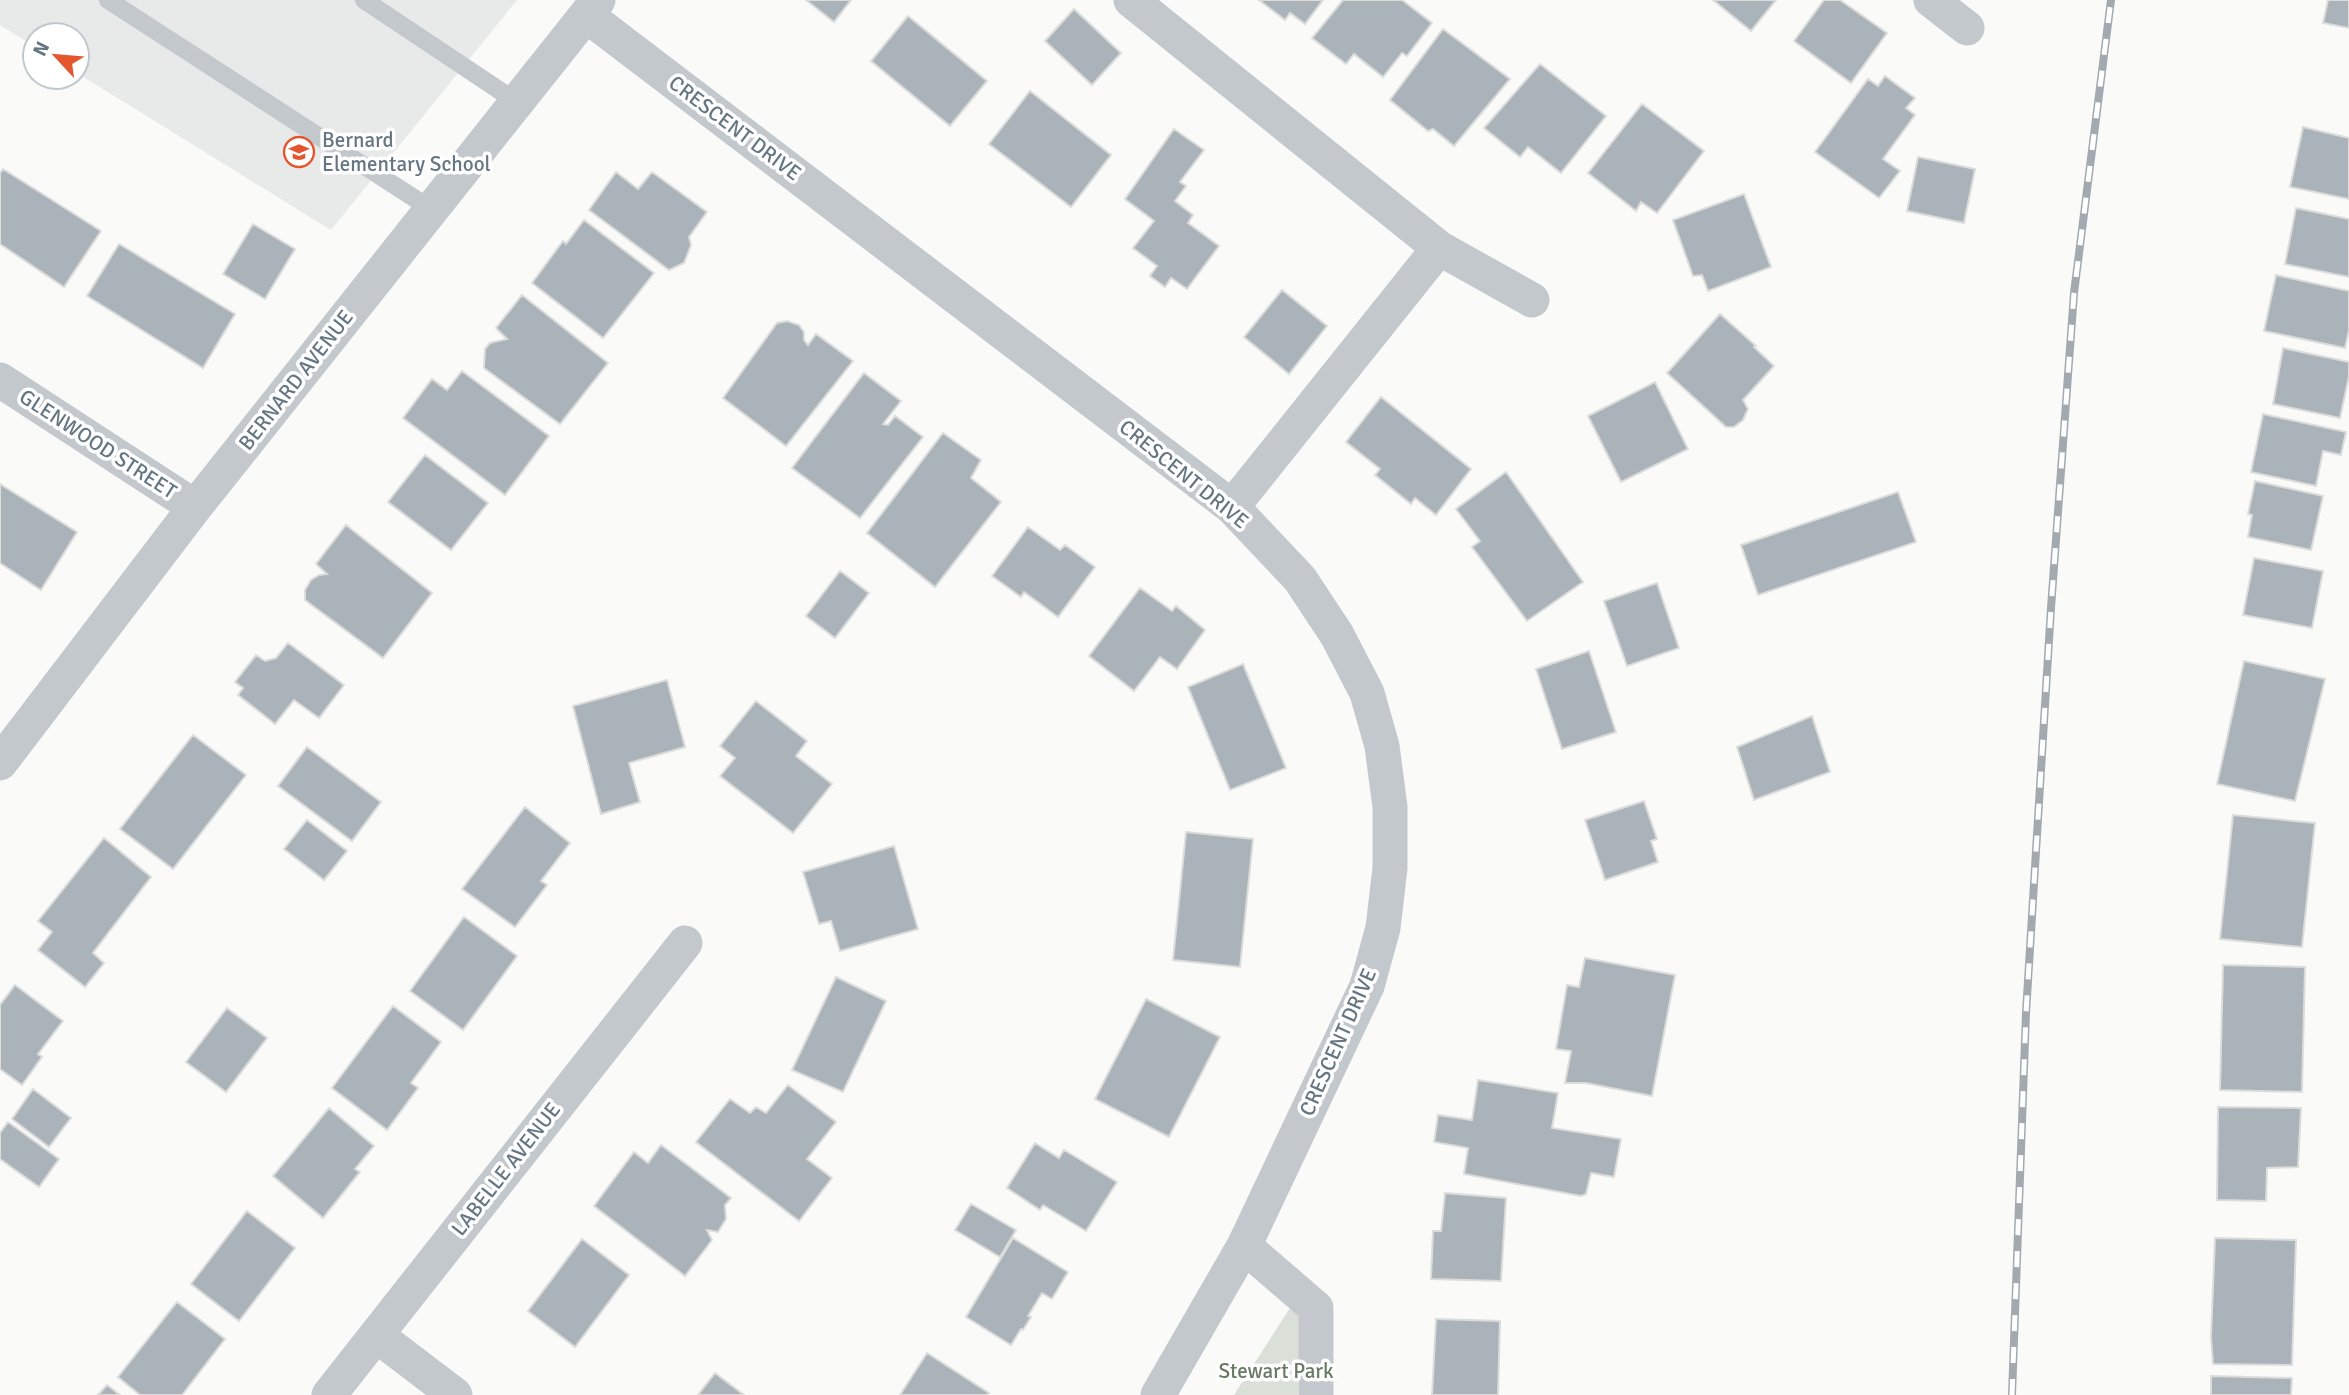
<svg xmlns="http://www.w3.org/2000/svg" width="2349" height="1395" viewBox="0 0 2349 1395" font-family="Signika,sans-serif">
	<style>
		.built { fill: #e8e9e9 }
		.green { fill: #dadfd7 }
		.building { fill: #aab3b9; stroke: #dcdcda; stroke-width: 2 }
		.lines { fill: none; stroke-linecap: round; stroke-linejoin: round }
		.service { stroke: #c3c8cc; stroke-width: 18 }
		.minor { stroke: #c3c8cc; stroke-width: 35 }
		.rail-casing { stroke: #a2aab0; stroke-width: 8 }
		.rail { stroke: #fff; stroke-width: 5; stroke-dasharray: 16; stroke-linecap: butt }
		.labels { text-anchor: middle; stroke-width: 7; stroke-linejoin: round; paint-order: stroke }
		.street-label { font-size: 21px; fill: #657683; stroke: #fff }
		.poi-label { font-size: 21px; fill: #657683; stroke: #fff; text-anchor: start }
		.park-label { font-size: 21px; fill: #687a64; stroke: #fff }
	</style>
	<rect width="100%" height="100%" fill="#fafaf8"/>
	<path class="built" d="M 0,0 L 517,0 L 331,230 L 77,73 L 77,35 L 35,35 L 35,47 L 0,25 Z"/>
	<path class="green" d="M 1301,1291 L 1298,1395 L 1234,1395 Z"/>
	<path class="building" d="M 806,0 L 851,0 L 834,22 Z
		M 1259,0 L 1323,0 L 1305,24 L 1290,13 L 1285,20 Z
		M 1343,0 L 1402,0 L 1432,23 L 1407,56 L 1402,53 L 1383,77 L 1354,54 L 1346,64 L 1312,38 Z
		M 1713,0 L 1776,0 L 1751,31 Z
		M 1824,0 L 1840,0 L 1887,33 L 1851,83 L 1794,41 Z
		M 2328,0 L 2349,0 L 2349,28 L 2323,23 Z
		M 1074,9 L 1121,53 L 1092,85 L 1045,41 Z
		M 908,16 L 987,81 L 950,126 L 871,61 Z
		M 1443,29 L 1510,79 L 1454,146 L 1433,129 L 1428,131 L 1390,100 Z
		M 1540,64 L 1606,116 L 1561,173 L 1528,147 L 1520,157 L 1484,128 Z
		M 1885,76 L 1915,98 L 1906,108 L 1915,115 L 1883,159 L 1900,171 L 1879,198 L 1815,152 L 1868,79 L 1878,86 Z
		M 1030,91 L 1111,155 L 1071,207 L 989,144 Z
		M 1642,104 L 1704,151 L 1657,213 L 1641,202 L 1636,211 L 1588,173 Z
		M 2303,127 L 2349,138 L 2349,199 L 2290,187 Z
		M 1174,129 L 1204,150 L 1180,182 L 1186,186 L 1175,201 L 1193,215 L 1188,223 L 1219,246 L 1187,289 L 1171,278 L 1165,287 L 1150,276 L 1157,266 L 1133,248 L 1154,221 L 1125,199 Z
		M 1918,157 L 1975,169 L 1964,223 L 1907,211 Z
		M 3,169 L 101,231 L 64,287 L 0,244 L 0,173 Z
		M 616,172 L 638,189 L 652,172 L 707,212 L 689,237 L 691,245 L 684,263 L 669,270 L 589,210 Z
		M 1744,194 L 1771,267 L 1708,291 L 1702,275 L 1693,276 L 1673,220 Z
		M 2296,208 L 2349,219 L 2349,277 L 2285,264 Z
		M 584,220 L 654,273 L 603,338 L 532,283 L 563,241 L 566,244 Z
		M 253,224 L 295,249 L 265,299 L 223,274 Z
		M 119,244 L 235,314 L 203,368 L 87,296 Z
		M 2276,275 L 2349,291 L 2349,330 L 2345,348 L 2264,331 Z
		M 1282,290 L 1327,326 L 1289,374 L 1244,337 Z
		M 522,295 L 608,363 L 560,424 L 484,368 L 485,349 L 490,343 L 507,339 L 496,328 Z
		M 1720,314 L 1756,346 L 1754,347 L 1774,366 L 1743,400 L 1748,409 L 1743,420 L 1734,427 L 1726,427 L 1667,373 Z
		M 787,321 L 799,325 L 804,332 L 804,340 L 808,345 L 816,334 L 853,361 L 786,446 L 723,398 L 777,323 Z
		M 2283,348 L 2349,362 L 2349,376 L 2340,418 L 2273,404 Z
		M 462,371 L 549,436 L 505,495 L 403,418 L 432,379 L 447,390 Z
		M 864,373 L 901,401 L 883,424 L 888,425 L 895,416 L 923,437 L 860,518 L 792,468 Z
		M 1655,382 L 1688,449 L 1621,482 L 1588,416 Z
		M 1381,397 L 1471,469 L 1436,515 L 1415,498 L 1411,504 L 1375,475 L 1380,469 L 1346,442 Z
		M 2263,414 L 2346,432 L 2341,455 L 2323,451 L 2316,486 L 2251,472 Z
		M 943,433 L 981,460 L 971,478 L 1001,502 L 935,587 L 867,533 Z
		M 425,455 L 488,503 L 451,550 L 388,502 Z
		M 1506,472 L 1583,582 L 1527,621 L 1472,547 L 1480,541 L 1456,509 Z
		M 2255,481 L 2323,496 L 2311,550 L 2248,537 L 2252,515 L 2248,514 Z
		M 0,484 L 77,532 L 41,590 L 0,563 Z
		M 1898,492 L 1916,542 L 1758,595 L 1741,545 Z
		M 346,525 L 432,593 L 383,658 L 305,600 L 305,590 L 311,580 L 319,575 L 327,574 L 316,564 Z
		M 1028,527 L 1060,550 L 1065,545 L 1095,567 L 1058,617 L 1024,592 L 1021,597 L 992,576 Z
		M 2254,558 L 2323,571 L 2312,628 L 2243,615 Z
		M 840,571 L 869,593 L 835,638 L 806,616 Z
		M 1657,583 L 1679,648 L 1627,666 L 1604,601 Z
		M 1140,588 L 1172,611 L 1176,606 L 1205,630 L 1177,669 L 1160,657 L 1134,691 L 1089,656 Z
		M 288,643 L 344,685 L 319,718 L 294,700 L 275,724 L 238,695 L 243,688 L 235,682 L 256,655 L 265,661 L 276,658 Z
		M 1589,651 L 1616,732 L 1562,749 L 1536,669 Z
		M 2244,661 L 2325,679 L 2295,801 L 2217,784 Z
		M 1243,664 L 1286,768 L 1230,790 L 1188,687 Z
		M 667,680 L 685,747 L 629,763 L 640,802 L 601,814 L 573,706 Z
		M 756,701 L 807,741 L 796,756 L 832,784 L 793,833 L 720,776 L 735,758 L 720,746 Z
		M 1812,716 L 1830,772 L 1754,800 L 1737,747 Z
		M 193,735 L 246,775 L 173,869 L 120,829 Z
		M 307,747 L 381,802 L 352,841 L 278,786 Z
		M 1644,801 L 1657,839 L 1651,841 L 1658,862 L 1605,880 L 1585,820 Z
		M 525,807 L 570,843 L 541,881 L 547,885 L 515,927 L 462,889 Z
		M 2233,815 L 2315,823 L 2302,947 L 2220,939 Z
		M 307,820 L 347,851 L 324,880 L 284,849 Z
		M 1186,832 L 1253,839 L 1240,967 L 1173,960 Z
		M 104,838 L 151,877 L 93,953 L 104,963 L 85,987 L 38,950 L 52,932 L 38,921 Z
		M 894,846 L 918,929 L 840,951 L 831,921 L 819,924 L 803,872 Z
		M 464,917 L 517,956 L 463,1030 L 410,991 Z
		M 1585,958 L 1675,975 L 1652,1096 L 1586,1083 L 1565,1083 L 1571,1051 L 1556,1049 L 1567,985 L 1579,987 Z
		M 2223,965 L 2305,967 L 2302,1092 L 2220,1090 Z
		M 836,977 L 886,1001 L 843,1092 L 792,1070 Z
		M 15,985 L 63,1021 L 38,1054 L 42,1057 L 22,1085 L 0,1069 L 0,1005 Z
		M 1146,999 L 1220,1037 L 1169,1137 L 1095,1099 Z
		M 393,1006 L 441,1042 L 411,1083 L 418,1088 L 387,1130 L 332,1088 Z
		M 227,1008 L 267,1038 L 226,1092 L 186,1062 Z
		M 1478,1080 L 1558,1093 L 1552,1128 L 1621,1139 L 1614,1177 L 1591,1173 L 1586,1194 L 1581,1196 L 1464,1174 L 1468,1148 L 1434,1142 L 1438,1115 L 1472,1120 Z
		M 788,1085 L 836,1122 L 807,1159 L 832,1178 L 799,1221 L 696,1142 L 730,1099 L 750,1113 L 756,1107 L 766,1113 Z
		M 33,1089 L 71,1118 L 49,1147 L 12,1119 Z
		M 2218,1107 L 2301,1108 L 2298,1167 L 2267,1168 L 2266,1201 L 2217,1200 Z
		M 329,1108 L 374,1146 L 355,1169 L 360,1172 L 323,1218 L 273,1176 Z
		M 8,1122 L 59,1159 L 39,1187 L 0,1159 L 0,1133 Z
		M 1035,1143 L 1059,1158 L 1064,1150 L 1117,1182 L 1086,1231 L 1043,1205 L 1040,1210 L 1007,1188 Z
		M 661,1145 L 731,1198 L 725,1205 L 726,1219 L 718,1232 L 707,1230 L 712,1240 L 685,1276 L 594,1206 L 634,1152 L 648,1163 Z
		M 1445,1193 L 1506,1198 L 1501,1281 L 1431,1279 L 1433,1231 L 1441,1231 Z
		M 971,1204 L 1016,1230 L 1000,1257 L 955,1230 Z
		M 247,1211 L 295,1248 L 239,1321 L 191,1284 Z
		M 1013,1238 L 1068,1272 L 1052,1299 L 1042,1293 L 1028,1316 L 1031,1317 L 1023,1330 L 1021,1329 L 1011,1345 L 966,1317 Z
		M 2215,1238 L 2296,1240 L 2292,1365 L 2213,1364 L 2211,1337 Z
		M 582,1239 L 629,1275 L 575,1347 L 528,1311 Z
		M 177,1302 L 225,1339 L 182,1395 L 140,1395 L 118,1377 Z
		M 1436,1319 L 1500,1321 L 1498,1395 L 1432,1395 Z
		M 927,1353 L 989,1393 L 987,1395 L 900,1395 Z
		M 715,1373 L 744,1395 L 698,1395 Z
		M 2211,1376 L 2292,1378 L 2291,1395 L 2211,1395 Z
		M 107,1385 L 120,1395 L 98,1395 Z"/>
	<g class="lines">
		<path class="service" d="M 108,0 L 431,209
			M 364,0 L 517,102"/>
		<path class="minor" d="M 1131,0 L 1439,248 L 1532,300
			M 1931,0 L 1967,28
			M 586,15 L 1232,507 L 1300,579 L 1337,635 L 1367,693 L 1382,746 L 1390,807 L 1390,868 L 1383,928 L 1367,986 L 1244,1246 L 1158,1395
			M 0,380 L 195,507
			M 1232,507 L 1439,248
			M 0,763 L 195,507 L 598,0
			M 1244,1246 L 1316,1308 L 1316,1395
			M 376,1335 L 455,1395
			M 329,1395 L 685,943"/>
		<g class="rail-casing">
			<path id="rail" d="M 2012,1395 L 2026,1013 L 2051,608 L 2074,293 L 2111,0"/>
		</g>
		<use href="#rail" class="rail"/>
	</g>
	<defs>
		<g id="school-ring" transform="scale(1.575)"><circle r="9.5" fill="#fff" stroke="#e4572e" stroke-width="1.5"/><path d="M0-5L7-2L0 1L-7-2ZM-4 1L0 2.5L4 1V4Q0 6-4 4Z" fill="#e4572e"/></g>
	</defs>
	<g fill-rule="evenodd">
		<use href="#school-ring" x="299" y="152"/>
	</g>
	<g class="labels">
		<g class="street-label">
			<text transform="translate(735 128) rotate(37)" y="7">CRESCENT DRIVE</text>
			<text transform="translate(296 380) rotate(-52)" y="7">BERNARD AVENUE</text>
			<text transform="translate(98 444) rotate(33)" y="7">GLENWOOD STREET</text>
			<text transform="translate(1184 474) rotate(39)" y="7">CRESCENT DRIVE</text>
			<text transform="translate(1338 1042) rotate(-66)" y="7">CRESCENT DRIVE</text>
			<text transform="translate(506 1169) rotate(-52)" y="7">LABELLE AVENUE</text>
		</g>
		<g class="poi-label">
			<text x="322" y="147">Bernard<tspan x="322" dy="24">Elementary School</tspan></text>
		</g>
		<g class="park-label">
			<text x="1276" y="1378">Stewart Park</text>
		</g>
	</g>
	<g transform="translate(56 56) rotate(296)"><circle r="33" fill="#ffffff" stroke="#c1c8cd" stroke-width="2"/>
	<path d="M0-5L12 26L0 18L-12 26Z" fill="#e4572e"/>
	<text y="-10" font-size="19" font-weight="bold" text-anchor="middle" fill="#657683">N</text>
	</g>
</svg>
